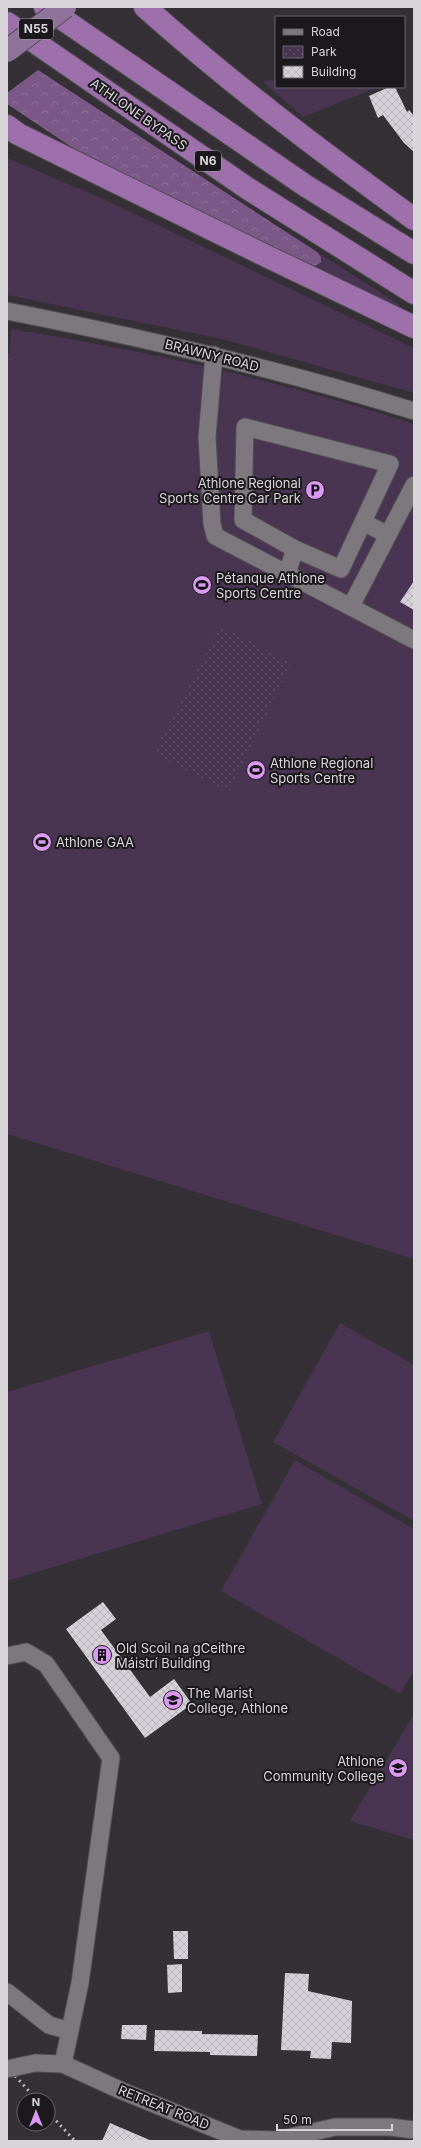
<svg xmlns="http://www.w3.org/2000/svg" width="421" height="2148" viewBox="0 0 421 2148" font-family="Inter,sans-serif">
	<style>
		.grass { fill: #493451 }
		.forest { fill: url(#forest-crowns) }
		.park { fill: url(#park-dots) }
		.building { fill: url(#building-cross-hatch) }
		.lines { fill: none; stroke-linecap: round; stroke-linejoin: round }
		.minor-casing { stroke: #514d52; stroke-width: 19 }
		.highway-casing { stroke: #514d52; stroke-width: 24 }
		.minor { stroke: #7c787e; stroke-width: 17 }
		.highway { stroke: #9d70ac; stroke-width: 22 }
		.rail { stroke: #bbb8bc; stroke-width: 3; stroke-dasharray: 2 4; stroke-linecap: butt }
		.minor-bridge-casing { stroke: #514d52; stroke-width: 19; stroke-linecap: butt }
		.major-bridge-casing { stroke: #514d52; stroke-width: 24; stroke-linecap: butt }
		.minor-bridge { stroke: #7c787e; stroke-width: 17 }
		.major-bridge { stroke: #90739a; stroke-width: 22 }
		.labels { text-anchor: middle; stroke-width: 4; stroke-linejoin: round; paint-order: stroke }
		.shield { fill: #1b191c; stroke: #9f9da0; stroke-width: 1 }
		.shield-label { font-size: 12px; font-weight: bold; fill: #d8d5d9 }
		.street-label { font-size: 13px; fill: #d8d5d9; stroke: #1b191c }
		.poi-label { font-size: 13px; fill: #d8d5d9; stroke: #1b191c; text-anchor: start }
	</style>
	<defs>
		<pattern id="forest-crowns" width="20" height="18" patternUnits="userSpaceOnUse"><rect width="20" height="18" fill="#7b5887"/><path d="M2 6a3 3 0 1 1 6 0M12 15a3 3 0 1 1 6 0" fill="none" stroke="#8d6f97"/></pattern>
		<pattern id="park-dots" width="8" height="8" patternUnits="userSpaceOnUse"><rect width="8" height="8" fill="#493451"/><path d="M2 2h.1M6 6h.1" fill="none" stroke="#625069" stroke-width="1.8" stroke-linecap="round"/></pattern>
		<pattern id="building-cross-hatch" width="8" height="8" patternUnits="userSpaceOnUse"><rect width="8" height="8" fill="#d6d1d8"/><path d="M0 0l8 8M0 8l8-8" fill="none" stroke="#b8b4ba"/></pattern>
	</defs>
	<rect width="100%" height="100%" fill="#343036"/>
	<path class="grass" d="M 276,79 L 276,87 L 378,87 L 303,117 L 263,82 Z
		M 7,158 L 108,201 L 414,348 L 414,393 L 222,339 L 7,295 Z
		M 317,252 L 400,305 L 399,309 L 315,266 L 321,257 Z
		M 11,329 C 147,351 283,381 414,424 L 414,1259 L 7,1134 L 7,353 L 10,353 Z
		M 340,1323 L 414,1365 L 414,1521 L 273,1442 Z
		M 209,1331 L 262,1504 L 7,1581 L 7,1392 Z
		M 295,1460 L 414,1529 L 414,1671 L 400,1694 L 221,1591 Z
		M 414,1714 L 414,1840 L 350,1821 Z"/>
	<path class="forest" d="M 38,70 L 317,252 L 321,257 L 321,262 L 315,266 L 305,262 L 97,164 L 7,104 L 7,93 Z"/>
	<path class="park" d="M 221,626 L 291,663 L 229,792 L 153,753 Z"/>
	<path class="building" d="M 389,87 L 395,87 L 407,112 L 409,110 L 414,116 L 414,152 L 404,143 L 383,115 L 378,118 L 369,96 Z
		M 414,581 L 414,610 L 400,602 Z
		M 103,1602 L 116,1619 L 101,1630 L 150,1697 L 174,1679 L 192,1704 L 145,1738 L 66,1629 Z
		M 173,1931 L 188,1931 L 188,1959 L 174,1959 Z
		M 182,1964 L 182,1992 L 168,1993 L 167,1965 Z
		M 285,1973 L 309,1974 L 308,1991 L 352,2001 L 351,2043 L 332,2042 L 331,2059 L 310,2058 L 311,2051 L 281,2050 Z
		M 122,2025 L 147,2025 L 146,2040 L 121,2039 Z
		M 155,2030 L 202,2031 L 202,2034 L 258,2035 L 257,2056 L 210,2055 L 210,2052 L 154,2051 Z
		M 110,2123 L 152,2141 L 102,2141 Z"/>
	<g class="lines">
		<g class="minor-casing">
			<path id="minor" d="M 7,311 C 144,338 281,369 414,411
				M 214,355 L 207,437 L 212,524 L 215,536 L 414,640
				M 363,522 L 388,535
				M 287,573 L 295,549 L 243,520 L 245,427 L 390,464 L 341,569 L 295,549
				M 351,606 L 414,485
				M 7,1656 L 26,1652 L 46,1664 L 111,1758 L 80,1983 L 63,2064
				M 7,1992 L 49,2025 L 70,2031
				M 35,2063 L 63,2064 L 122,2091 L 240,2139 L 278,2140 L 335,2127 L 390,2127 L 414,2130"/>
		</g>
		<g class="highway-casing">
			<path id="highway" d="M 45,7 L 306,186 L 414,253
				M 145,7 C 230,83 322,152 414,219
				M 7,23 L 247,188 L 414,293
				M 7,126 L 18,134 L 258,252 L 414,327"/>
		</g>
		<use href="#minor" class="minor"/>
		<use href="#highway" class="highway"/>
		<path class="rail" d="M 7,2067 L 37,2100
			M 48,2112 L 75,2141"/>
		<g class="minor-bridge-casing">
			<path id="minor-bridge" d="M 7,2069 L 35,2063"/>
		</g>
		<g class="major-bridge-casing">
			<path id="major-bridge" d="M 7,51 L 65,7"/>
		</g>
		<use href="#minor-bridge" class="minor-bridge"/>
		<use href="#major-bridge" class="major-bridge"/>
	</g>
	<defs>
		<g id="parking-disc" transform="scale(1)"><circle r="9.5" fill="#dc99f4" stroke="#1b191c"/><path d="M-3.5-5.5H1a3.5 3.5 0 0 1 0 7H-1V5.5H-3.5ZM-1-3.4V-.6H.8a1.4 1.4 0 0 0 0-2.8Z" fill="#111"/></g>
		<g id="stadium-disc" transform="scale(1)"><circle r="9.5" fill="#dc99f4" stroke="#1b191c"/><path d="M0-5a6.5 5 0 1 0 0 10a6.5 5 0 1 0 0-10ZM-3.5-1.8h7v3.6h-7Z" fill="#111"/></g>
		<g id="building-disc" transform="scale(1)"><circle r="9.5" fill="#dc99f4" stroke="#1b191c"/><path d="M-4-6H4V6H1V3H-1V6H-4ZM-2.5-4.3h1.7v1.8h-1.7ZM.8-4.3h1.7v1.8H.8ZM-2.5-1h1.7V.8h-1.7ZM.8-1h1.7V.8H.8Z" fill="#111"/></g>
		<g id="school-disc" transform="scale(1)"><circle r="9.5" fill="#dc99f4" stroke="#1b191c"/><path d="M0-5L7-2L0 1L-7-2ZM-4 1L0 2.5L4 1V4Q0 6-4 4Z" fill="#111"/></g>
	</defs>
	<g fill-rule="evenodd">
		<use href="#parking-disc" x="315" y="490"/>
		<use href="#stadium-disc" x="202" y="585"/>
		<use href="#stadium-disc" x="256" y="770"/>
		<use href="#stadium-disc" x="42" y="842"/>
		<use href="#building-disc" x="102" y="1655"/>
		<use href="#school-disc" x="173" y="1700"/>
		<use href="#school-disc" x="398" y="1768"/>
	</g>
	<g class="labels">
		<g class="shield">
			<rect x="19" y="19" width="34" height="20" rx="3"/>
			<rect x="195" y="151" width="26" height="20" rx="3"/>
		</g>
		<g class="shield-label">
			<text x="36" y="33">N55</text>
			<text x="208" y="165">N6</text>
		</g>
		<g class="street-label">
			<text transform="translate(139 114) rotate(35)" y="5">ATHLONE BYPASS</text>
			<text transform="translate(212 355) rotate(14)" y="5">BRAWNY ROAD</text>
			<text transform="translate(164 2107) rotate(22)" y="5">RETREAT ROAD</text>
		</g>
		<g class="poi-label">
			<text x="301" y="488" text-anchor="end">Athlone Regional<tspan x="301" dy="15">Sports Centre Car Park</tspan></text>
			<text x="216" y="583">Pétanque Athlone<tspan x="216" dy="15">Sports Centre</tspan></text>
			<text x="270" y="768">Athlone Regional<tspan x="270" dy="15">Sports Centre</tspan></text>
			<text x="56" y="847">Athlone GAA</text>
			<text x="116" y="1653">Old Scoil na gCeithre<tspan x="116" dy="15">Máistrí Building</tspan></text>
			<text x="187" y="1698">The Marist<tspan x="187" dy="15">College, Athlone</tspan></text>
			<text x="384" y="1766" text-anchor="end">Athlone<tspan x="384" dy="15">Community College</tspan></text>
		</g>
	</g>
	<rect width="421" height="2148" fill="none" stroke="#d8d5d9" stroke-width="16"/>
	<rect x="275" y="16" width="130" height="72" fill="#1b191c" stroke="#676468"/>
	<rect x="283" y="29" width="20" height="6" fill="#7c787e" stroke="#676468"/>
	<text x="311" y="36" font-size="12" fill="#d8d5d9">Road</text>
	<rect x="283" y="46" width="20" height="12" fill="url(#park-dots)" stroke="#676468"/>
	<text x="311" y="56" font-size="12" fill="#d8d5d9">Park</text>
	<rect x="283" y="66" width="20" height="12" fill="url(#building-cross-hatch)" stroke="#676468"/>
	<text x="311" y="76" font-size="12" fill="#d8d5d9">Building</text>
	<g transform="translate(36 2112)"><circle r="19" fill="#1b191c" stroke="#676468"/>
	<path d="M0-3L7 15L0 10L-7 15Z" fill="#dc99f4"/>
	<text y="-6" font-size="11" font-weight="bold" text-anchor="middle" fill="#d8d5d9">N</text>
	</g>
	<path d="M277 2124v6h115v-6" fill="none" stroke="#d8d5d9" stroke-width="2"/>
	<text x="283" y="2124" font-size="12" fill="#d8d5d9" stroke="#1b191c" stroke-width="3" paint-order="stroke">50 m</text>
</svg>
